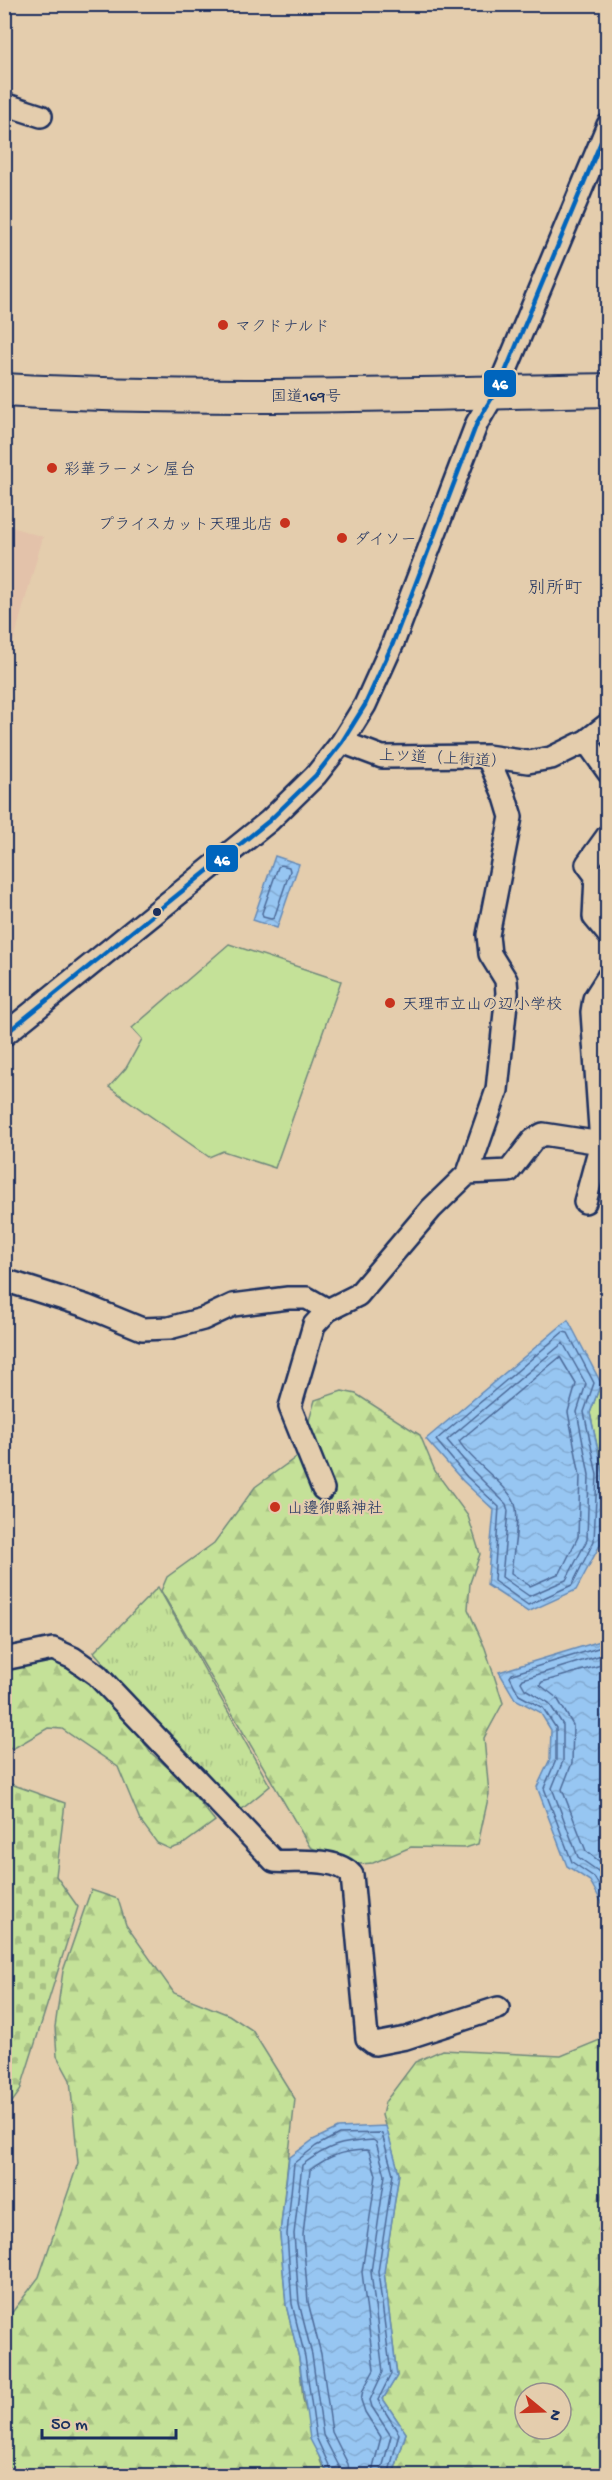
<svg xmlns="http://www.w3.org/2000/svg" width="612" height="2480" viewBox="0 0 612 2480" font-family="'Gochi Hand','Klee One',sans-serif">
	<style>
		.built { fill: #e3c2aa }
		.grass { fill: #c4e198; stroke: #70887b; stroke-width: 1.5 }
		.forest { fill: url(#forest-firs); stroke: #70887b; stroke-width: 1.5; fill-rule: evenodd }
		.cemetery { fill: url(#cemetery-stones); stroke: #70887b; stroke-width: 1.5 }
		.park { fill: url(#park-tufts); stroke: #70887b; stroke-width: 1.5 }
		.water { fill: url(#water-waves); stroke: #658ab7; stroke-width: 1.5 }
		.lines { fill: none; stroke-linecap: round; stroke-linejoin: round }
		.shore { stroke: #4d6b99; stroke-width: 1.5 }
		.minor-casing { stroke: #1b2f5e; stroke-width: 26 }
		.highway-casing { stroke: #1b2f5e; stroke-width: 36 }
		.minor { stroke: #e4cdad; stroke-width: 21 }
		.highway { stroke: #e4cdad; stroke-width: 32 }
		.bus-1-casing { stroke: #e4cdad; stroke-width: 9 }
		.bus-1 { stroke: #0065bd; stroke-width: 4.5 }
		.poi-dot { fill: #c8321e; stroke: #e4cdad; stroke-width: 2 }
		.bus-dot { fill: #1b2f5e; stroke: #e4cdad; stroke-width: 2 }
		.labels { text-anchor: middle; stroke-width: 4.5; stroke-linejoin: round; paint-order: stroke }
		.poi-label { font-size: 16px; fill: #1b2f5e; stroke: #e4cdad; text-anchor: start }
		.street-label { font-size: 16px; fill: #1b2f5e; stroke: #e4cdad }
		.neighbourhood-label { font-size: 18px; fill: #1b2f5e; stroke: #e4cdad }
		.line-badge { stroke: #e4cdad; stroke-width: 2 }
		.badge-label { font-size: 16px; text-anchor: middle; font-weight: bold; fill: #fff }
	</style>
	<defs>
		<pattern id="forest-firs" width="22" height="20" patternUnits="userSpaceOnUse" patternTransform="scale(1.5)"><rect width="22" height="20" fill="#c4e198"/><path d="M5 1l3.5 6h-7zM16 11l3.5 6h-7z" fill="#a8c185"/></pattern>
		<pattern id="cemetery-stones" width="16" height="16" patternUnits="userSpaceOnUse" patternTransform="scale(1.5)"><rect width="16" height="16" fill="#c4e198"/><path d="M2 7V4a2 2 0 0 1 4 0v3zM10 15v-3a2 2 0 0 1 4 0v3z" fill="#a8c185"/></pattern>
		<pattern id="park-tufts" width="24" height="20" patternUnits="userSpaceOnUse" patternTransform="scale(1.5)"><rect width="24" height="20" fill="#c4e198"/><path d="M3 7l-1-3M5 7V3M7 7l1-3M15 17l-1-3M17 17v-4M19 17l1-3" fill="none" stroke="#a8c185"/></pattern>
		<pattern id="water-waves" width="16" height="10" patternUnits="userSpaceOnUse" patternTransform="scale(1.5)"><rect width="16" height="10" fill="#97c6f2"/><path d="M0 5q4-4 8 0t8 0" fill="none" stroke="#82aad2"/></pattern>
	</defs>
	<rect width="100%" height="100%" fill="#e4cdad"/>
	<filter id="ink" filterUnits="userSpaceOnUse"><feTurbulence type="fractalNoise" baseFrequency=".0167" numOctaves="2"/><feDisplacementMap in="SourceGraphic" scale="12" xChannelSelector="R" yChannelSelector="G"/><feConvolveMatrix kernelMatrix="1 2 1 2 8 2 1 2 1" color-interpolation-filters="sRGB"/></filter>
	<g filter="url(#ink)">
		<path class="built" d="M 5,525 L 43,537 L 5,671 L 4,525 Z"/>
		<path class="grass" d="M 229,944 L 341,981 L 275,1168 L 223,1151 L 209,1157 L 109,1087 L 126,1068 L 142,1039 L 132,1028 Z"/>
		<path class="forest" d="M 607,1375 L 607,1552 L 601,1543 L 603,1474 L 590,1413 L 601,1383 Z
			M 342,1391 L 356,1394 L 420,1435 L 435,1471 L 468,1516 L 480,1554 L 470,1583 L 468,1609 L 485,1648 L 503,1703 L 484,1738 L 489,1794 L 478,1844 L 465,1848 L 411,1847 L 373,1863 L 347,1865 L 310,1847 L 161,1591 L 167,1577 L 214,1543 L 255,1487 L 299,1455 L 315,1400 Z
			M 44,1653 L 72,1658 L 120,1705 L 150,1752 L 181,1779 L 215,1821 L 182,1845 L 170,1849 L 157,1843 L 140,1820 L 118,1767 L 62,1729 L 48,1728 L 14,1748 L 5,1749 L 5,1673 Z
			M 91,1890 L 118,1899 L 126,1925 L 174,1993 L 229,2015 L 252,2030 L 295,2099 L 280,2234 L 286,2305 L 299,2358 L 303,2399 L 321,2463 L 329,2475 L 5,2475 L 4,2323 L 39,2277 L 78,2163 L 70,2080 L 57,2056 L 55,2027 L 63,1971 Z
			M 607,2037 L 607,2475 L 393,2475 L 406,2433 L 383,2399 L 397,2375 L 384,2272 L 399,2173 L 382,2115 L 385,2102 L 415,2062 L 442,2050 L 561,2056 ZM 525,2393 L 561,2393 L 561,2429 L 525,2429 Z"/>
		<path class="cemetery" d="M 5,1782 L 65,1803 L 56,1876 L 78,1907 L 20,2091 L 5,2112 Z"/>
		<path class="park" d="M 158,1587 L 270,1786 L 236,1814 L 94,1652 Z"/>
		<path class="water" d="M 275,856 L 299,864 L 277,928 L 253,920 Z
			M 568,1320 L 601,1383 L 590,1413 L 603,1474 L 601,1543 L 576,1590 L 528,1612 L 487,1585 L 494,1510 L 463,1481 L 426,1439 Z
			M 607,1639 L 608,1639 L 607,1912 L 590,1881 L 567,1866 L 537,1787 L 550,1759 L 551,1730 L 540,1712 L 515,1699 L 499,1672 Z
			M 386,2126 L 399,2173 L 384,2272 L 397,2376 L 383,2399 L 406,2433 L 393,2475 L 329,2475 L 310,2439 L 299,2358 L 286,2305 L 280,2234 L 289,2158 L 313,2140 L 338,2128 Z"/>
		<g class="lines">
			<path class="shore" d="M 281,865 L 289,867 L 290,871 L 274,918 L 271,919 L 263,917 L 262,913 L 278,867 Z
				M 563,1332 L 568,1333 L 594,1383 L 584,1412 L 597,1475 L 594,1541 L 572,1585 L 528,1605 L 494,1581 L 499,1507 L 467,1477 L 436,1440 Z
				M 563,1343 L 586,1384 L 577,1412 L 589,1475 L 587,1540 L 566,1580 L 529,1596 L 502,1577 L 508,1511 L 506,1504 L 473,1471 L 447,1440 Z
				M 560,1357 L 576,1384 L 568,1412 L 580,1476 L 578,1537 L 560,1573 L 530,1586 L 511,1573 C 513,1552 519,1528 516,1508 C 514,1488 470,1462 459,1441 Z
				M 608,1645 L 512,1674 L 510,1677 L 519,1695 L 543,1708 L 556,1728 L 556,1760 L 544,1788 L 572,1862 L 594,1877 L 608,1900
				M 608,1653 L 523,1679 L 521,1682 L 525,1689 L 549,1703 L 563,1725 L 563,1761 L 552,1788 L 578,1857 L 598,1871 L 608,1885
				M 608,1663 L 542,1682 L 540,1685 L 557,1698 L 573,1725 L 572,1763 L 562,1789 L 586,1851 L 608,1868
				M 334,2476 L 316,2437 L 305,2357 L 292,2304 L 287,2234 L 294,2163 L 316,2146 L 339,2134 L 379,2133 L 382,2134 L 393,2174 L 378,2272 L 391,2374 L 378,2400 L 399,2434 L 388,2476
				M 341,2476 L 340,2468 L 323,2435 L 312,2355 L 299,2303 L 294,2234 L 302,2165 C 329,2145 340,2142 373,2140 L 376,2142 L 385,2175 L 371,2272 L 383,2372 L 370,2400 L 372,2407 L 391,2436 L 380,2476
				M 350,2476 L 348,2464 L 332,2432 L 321,2354 L 308,2302 L 303,2235 L 310,2170 C 330,2155 342,2151 366,2150 L 369,2151 L 376,2175 L 362,2272 L 374,2370 L 363,2390 L 361,2400 L 365,2412 L 381,2437 L 371,2476"/>
			<g class="minor-casing">
				<path id="minor" d="M 4,104 L 41,116
					M 586,741 L 608,772
					M 342,742 L 382,757 L 487,756 L 528,762 L 551,758 L 586,741 L 608,724
					M 608,835 L 587,864 L 596,876 L 594,917 L 608,934
					M 4,1035 L 269,821 L 316,775 L 342,742 L 365,705 L 393,643 L 477,423 L 501,382 L 608,125
					M 468,1173 L 509,1171 L 533,1140 L 543,1134 L 601,1143
					M 585,1202 L 601,1143 L 592,1012 L 594,999 L 608,977
					M 4,1280 L 86,1306 L 142,1329 L 169,1328 L 203,1319 L 233,1305 L 288,1298 L 307,1298 L 328,1310
					M 323,1489 L 290,1407 L 314,1325 L 328,1310 L 358,1295 L 431,1209 L 468,1173 L 497,1090 L 507,993 L 506,980 L 490,954 L 488,935 L 511,817 L 505,797 L 487,756
					M 4,1659 L 53,1649 L 73,1658 L 97,1675 L 274,1861 C 297,1863 336,1856 352,1875 L 367,2038 L 375,2044 L 406,2038 L 498,2008"/>
			</g>
			<g class="highway-casing">
				<path id="highway" d="M 4,390 C 205,401 406,394 608,390"/>
			</g>
			<use href="#minor" class="minor"/>
			<use href="#highway" class="highway"/>
			<g class="bus-1-casing">
				<path id="bus-1" d="M 4,1035 L 269,821 L 316,775 L 342,742 L 365,705 L 393,643 L 477,423 L 501,382 L 608,125"/>
			</g>
			<use href="#bus-1" class="bus-1"/>
		</g>
	</g>
	<g class="poi-dot">
		<circle cx="223" cy="325" r="6"/>
		<circle cx="52" cy="468" r="6"/>
		<circle cx="285" cy="523" r="6"/>
		<circle cx="342" cy="538" r="6"/>
		<circle cx="390" cy="1003" r="6"/>
		<circle cx="275" cy="1507" r="6"/>
	</g>
	<circle class="bus-dot" cx="157" cy="912" r="5"/>
	<g class="labels">
		<g class="poi-label">
			<text x="235" y="331">マクドナルド</text>
			<text x="64" y="474">彩華ラーメン 屋台</text>
			<text x="273" y="529" text-anchor="end">プライスカット天理北店</text>
			<text x="354" y="544">ダイソー</text>
			<text x="402" y="1009">天理市立山の辺小学校</text>
			<text x="287" y="1513">山邊御縣神社</text>
		</g>
		<g class="street-label">
			<text x="306" y="401">国道169号</text>
			<text transform="translate(443 757) rotate(3)" y="6">上ツ道（上街道）</text>
		</g>
		<g class="neighbourhood-label">
			<text x="555" y="593">別所町</text>
		</g>
	</g>
	<g class="line-badge">
		<rect x="483" y="369" width="34" height="29" rx="6" fill="#0065bd"/>
		<rect x="205" y="844" width="34" height="29" rx="6" fill="#0065bd"/>
	</g>
	<g class="badge-label">
		<text x="500" y="389">46</text>
		<text x="222" y="865">46</text>
	</g>
	<rect width="612" height="2480" fill="none" stroke="#e4cdad" stroke-width="24"/>
	<rect x="12" y="12" width="588" height="2456" fill="none" stroke="#1b2f5e" stroke-width="2" filter="url(#ink)"/>
	<g transform="translate(543 2411) rotate(109)"><circle r="28" fill="#e4cdad" stroke="#948e8d" stroke-width="1.5"/>
	<path d="M0-4.5L10 22L0 15L-10 22Z" fill="#c8321e"/>
	<text y="-9" font-size="16" font-weight="bold" text-anchor="middle" fill="#1b2f5e">N</text>
	</g>
	<path d="M42 2429v9h134v-9" fill="none" stroke="#1b2f5e" stroke-width="3"/>
	<text x="51" y="2429" font-size="18" fill="#1b2f5e" stroke="#e4cdad" stroke-width="4.5" paint-order="stroke">50 m</text>
</svg>
